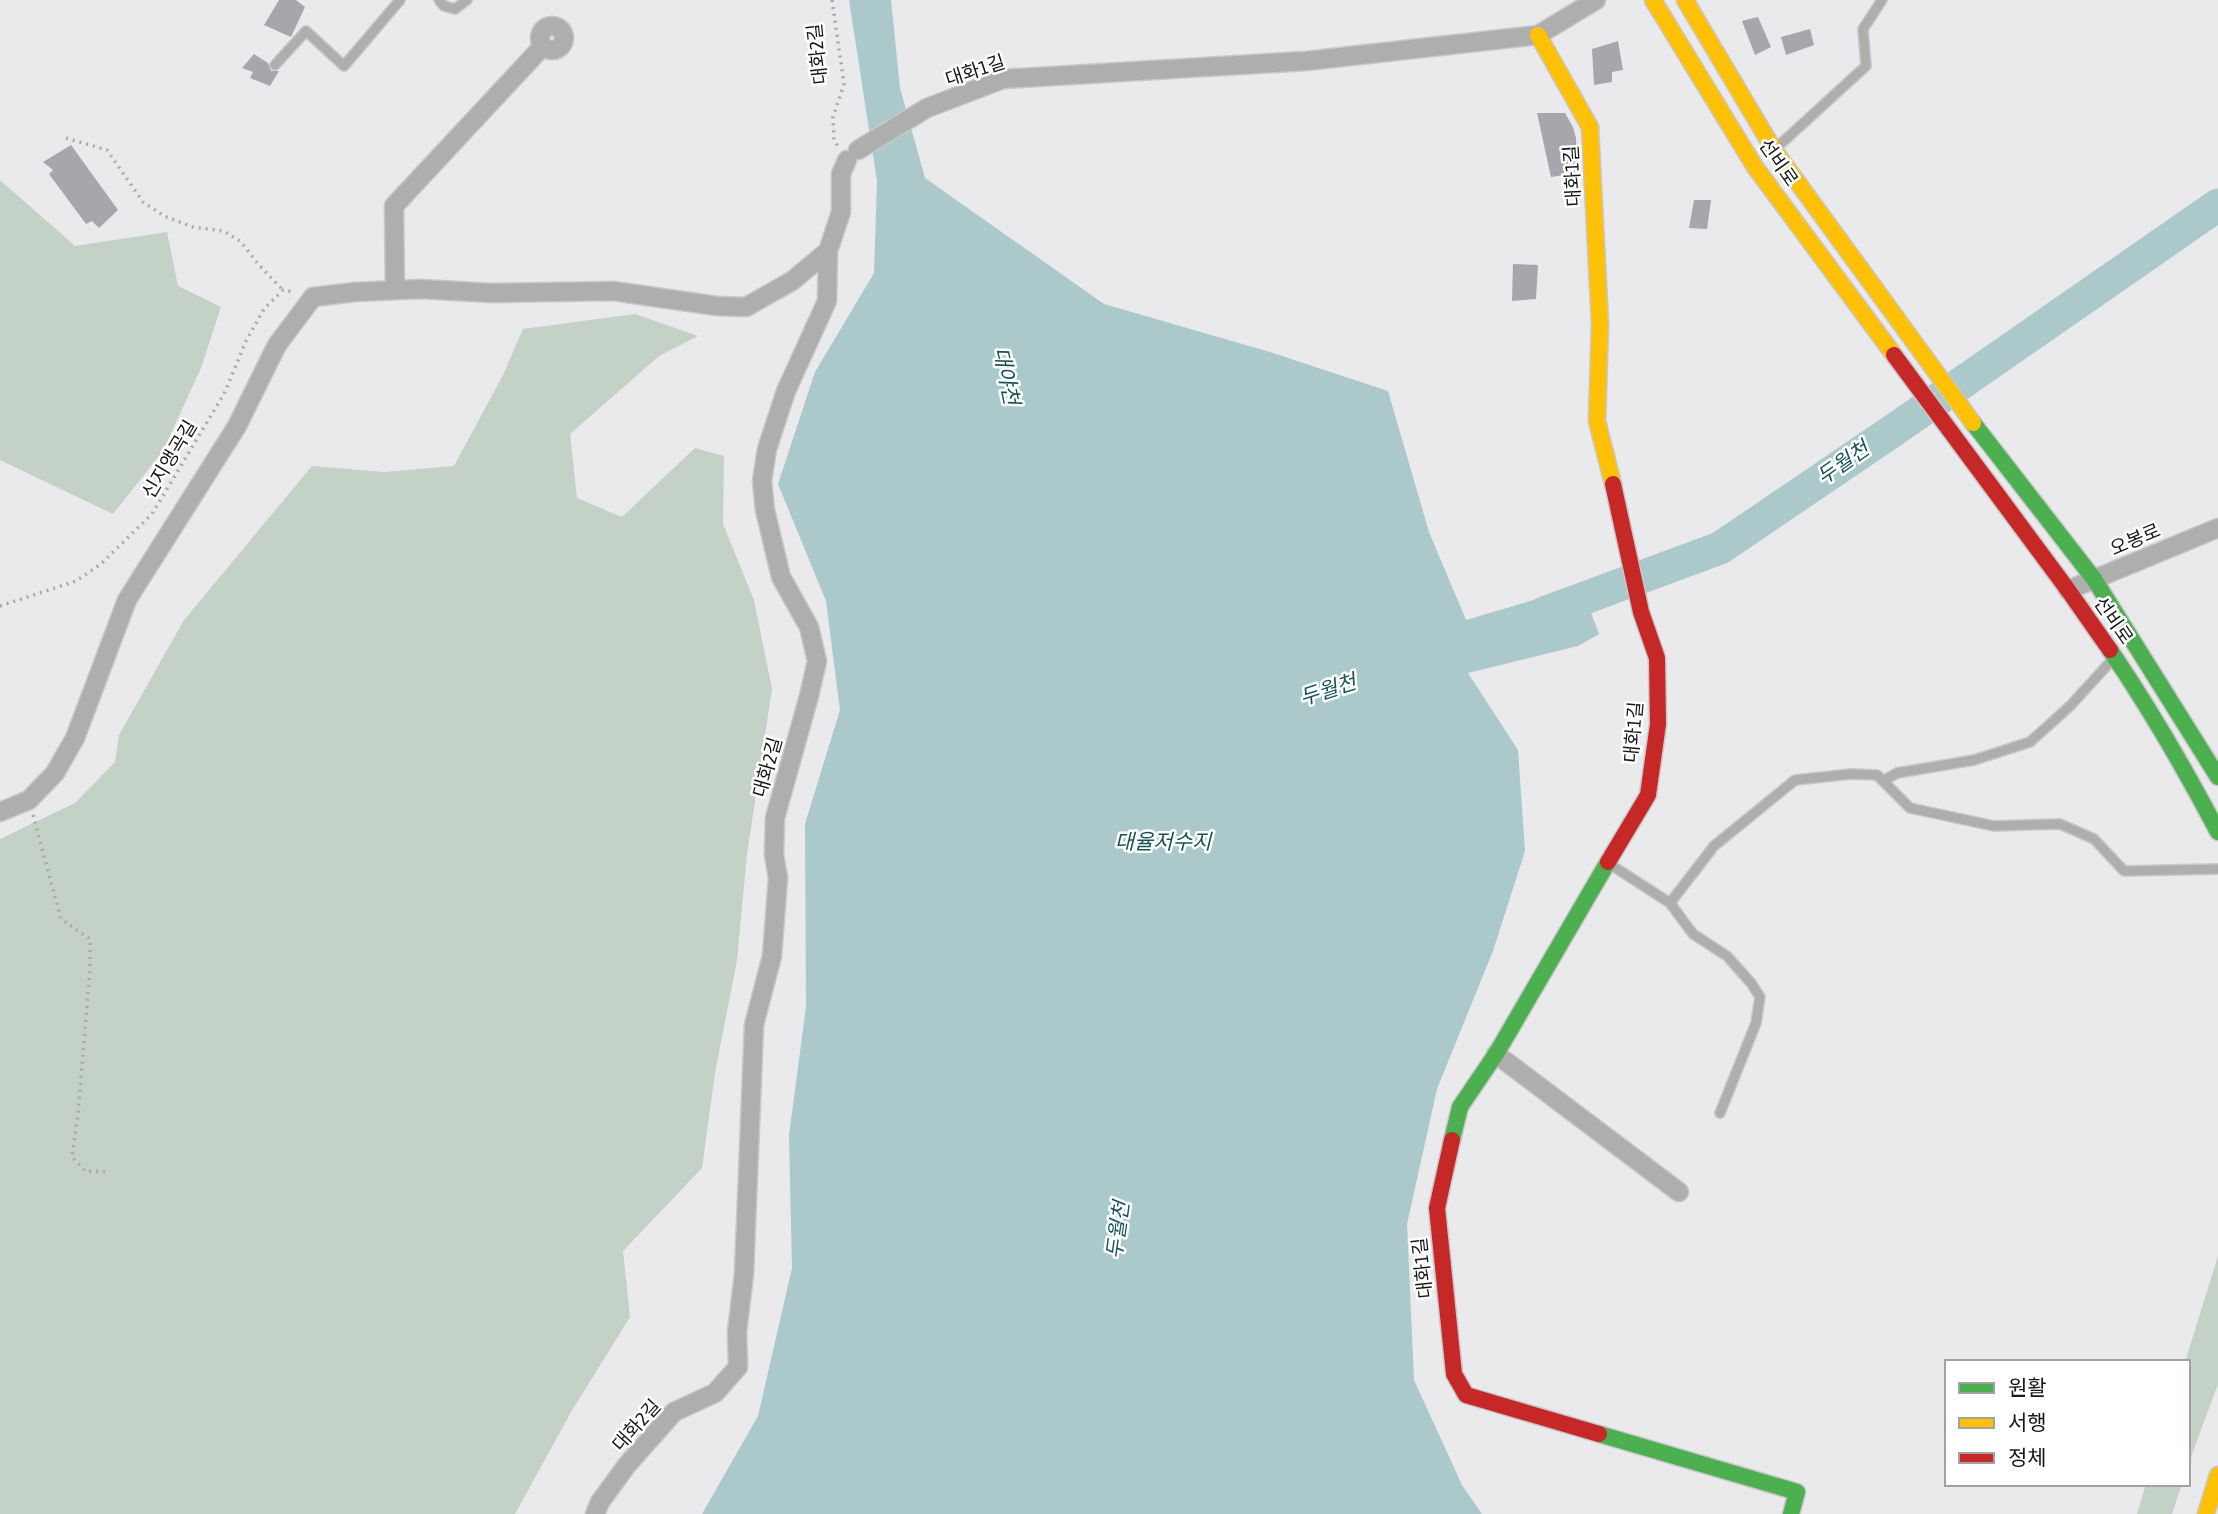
<svg xmlns="http://www.w3.org/2000/svg" width="2218" height="1514" viewBox="0 0 2218 1514" font-family="'Asap Condensed','Noto Sans KR',sans-serif">
	<style>
		.green { fill: #c3d1c7 }
		.water { fill: #abc9cb }
		.lines { fill: none; stroke-linecap: round; stroke-linejoin: round }
		.river { stroke: #abc9cb; stroke-width: 33 }
		.building { fill: #a8a5ac }
		.lane-casing { stroke: #c8c7c9; stroke-width: 12 }
		.street-casing { stroke: #c8c7c9; stroke-width: 21 }
		.fast-casing { stroke: #c8c7c9; stroke-width: 19 }
		.slow-casing { stroke: #c8c7c9; stroke-width: 19 }
		.jam-casing { stroke: #c8c7c9; stroke-width: 19 }
		.path { stroke: #aaa9aa; stroke-width: 3.5; stroke-dasharray: 2 5; stroke-linecap: butt }
		.lane { stroke: #aeaead; stroke-width: 9 }
		.street { stroke: #aeaead; stroke-width: 18 }
		.fast { stroke: #4caf50; stroke-width: 16 }
		.slow { stroke: #ffc107; stroke-width: 16 }
		.jam { stroke: #c62828; stroke-width: 16 }
		.labels { text-anchor: middle; stroke-width: 5; stroke-linejoin: round; paint-order: stroke }
		.street-label { font-size: 19px; fill: #171618; stroke: #fff }
		.water-label { font-size: 21px; font-style: italic; fill: #185458; stroke: #fff }
	</style>
	<rect width="100%" height="100%" fill="#eae9eb"/>
	<path class="green" d="M 0,180 L 75,246 L 167,232 L 178,286 L 221,307 L 201,368 L 163,451 L 113,514 L 0,460 Z
		M 635,314 L 698,336 L 659,356 L 570,434 L 577,498 L 622,517 L 695,448 L 724,456 L 723,524 L 754,600 L 772,689 L 747,854 L 737,960 L 715,1073 L 702,1168 L 623,1251 L 630,1317 L 571,1412 L 515,1514 L 0,1514 L 0,839 L 75,803 L 115,762 L 119,735 L 184,620 L 312,466 L 384,472 L 454,466 L 503,375 L 523,329 Z
		M 2218,1256 L 2218,1384 L 2188,1465 L 2188,1362 L 2185,1362 Z
		M 2146,1484 L 2182,1484 L 2172,1514 L 2137,1514 Z"/>
	<path class="water" d="M 849,0 L 891,0 L 900,88 L 925,178 L 1104,304 L 1270,352 L 1388,391 L 1429,532 L 1466,620 L 1581,586 L 1599,634 L 1578,646 L 1468,673 L 1518,750 L 1525,851 L 1493,951 L 1437,1089 L 1407,1224 L 1414,1380 L 1462,1485 L 1482,1514 L 702,1514 L 758,1416 L 792,1268 L 789,1135 L 806,1007 L 805,824 L 840,710 L 826,601 L 778,484 L 815,372 L 874,273 L 877,181 Z"/>
	<g class="lines">
		<path class="river" d="M 1544,613 L 1720,548 L 1891,432 L 2218,205"/>
	</g>
	<path class="building" d="M 279,0 L 296,0 L 305,7 L 291,37 L 264,25 Z
		M 1758,17 L 1771,47 L 1755,55 L 1742,21 Z
		M 1810,29 L 1814,45 L 1786,55 L 1781,37 Z
		M 1618,41 L 1623,70 L 1612,72 L 1612,82 L 1594,85 L 1592,49 Z
		M 254,54 L 268,63 L 271,71 L 279,71 L 270,86 L 250,78 L 253,72 L 242,68 Z
		M 1537,113 L 1565,113 L 1573,127 L 1576,138 L 1577,173 L 1551,177 Z
		M 71,145 L 118,210 L 99,228 L 92,221 L 86,224 L 49,174 L 53,170 L 43,162 Z
		M 1694,200 L 1711,200 L 1707,229 L 1689,228 Z
		M 1513,264 L 1538,265 L 1536,299 L 1512,301 Z"/>
	<g class="lines">
		<g class="lane-casing">
			<path id="lane" d="M 439,0 L 444,6 L 455,9 L 467,0
				M 275,65 L 306,31 L 344,66 L 400,0
				M 1775,149 L 1866,66 L 1863,29 L 1882,0
				M 1883,781 L 1897,773 L 1974,760 L 2030,742 L 2070,706 L 2113,659
				M 1608,863 L 1670,903 L 1693,934 L 1727,956 L 1751,983 L 1760,997 L 1756,1023 L 1720,1113
				M 1670,903 L 1714,846 L 1795,780 L 1851,774 L 1877,775 L 1910,808 L 1994,826 L 2060,824 L 2094,839 L 2124,871 L 2218,869"/>
		</g>
		<g class="street-casing">
			<path id="street" d="M540 38a12 12 0 1 1 24 0a12 12 0 1 1-24 0Z
				M 858,150 L 927,108 L 1003,79 L 1306,61 L 1538,35 L 1596,0
				M 395,290 L 394,206 L 543,46
				M 2068,590 L 2218,528
				M 0,812 L 29,800 L 55,773 L 75,738 L 127,600 L 237,426 L 277,345 L 313,297 L 355,292 L 420,289 L 492,293 L 613,291 L 717,306 L 746,307 L 792,281 L 828,251
				M 1496,1054 L 1679,1192
				M 595,1514 L 600,1502 L 627,1465 L 674,1412 L 715,1393 L 738,1367 L 737,1332 L 744,1274 L 754,1025 L 772,956 L 778,878 L 774,855 L 775,818 L 809,696 L 817,661 L 809,627 L 781,577 L 765,510 L 762,481 L 767,449 L 786,391 L 827,301 L 828,251 L 841,212 L 841,174 L 847,160"/>
		</g>
		<g class="fast-casing">
			<path id="fast" d="M 1973,423 L 2094,579 L 2218,777
				M 2110,650 C 2150,709 2185,769 2218,832
				M 1452,1140 L 1460,1107 L 1496,1054 L 1608,862
				M 1599,1434 L 1797,1492 L 1791,1514"/>
		</g>
		<g class="slow-casing">
			<path id="slow" d="M 1653,0 L 1755,167 L 1894,355
				M 1685,0 L 1774,150 L 1973,423
				M 1538,35 L 1590,127 L 1600,324 L 1597,421 L 1613,484
				M 2206,1514 L 2218,1475"/>
		</g>
		<g class="jam-casing">
			<path id="jam" d="M 1894,355 L 2068,590 L 2110,650
				M 1608,862 L 1648,795 L 1658,724 L 1657,658 L 1641,612 L 1613,484
				M 1452,1140 L 1437,1208 L 1454,1374 L 1466,1395 L 1599,1434"/>
		</g>
		<path class="path" d="M 832,0 L 844,84 L 833,117 L 834,140 L 839,148
			M 66,138 L 107,150 L 143,202 L 164,216 L 193,227 L 224,231 L 241,242 L 258,264 L 283,290
			M 0,606 L 76,581 L 101,564 L 152,514 L 224,394 L 246,341 L 264,309 L 283,290 L 294,292
			M 33,815 L 61,919 L 90,939 L 90,969 L 78,1114 L 72,1157 L 85,1171 L 109,1172"/>
		<use href="#lane" class="lane"/>
		<use href="#street" class="street"/>
		<use href="#fast" class="fast"/>
		<use href="#slow" class="slow"/>
		<use href="#jam" class="jam"/>
	</g>
	<g class="labels">
		<g class="street-label">
			<text transform="translate(817 54) rotate(-96)" y="7">대화2길</text>
			<text transform="translate(975 70) rotate(-18)" y="7">대화1길</text>
			<text transform="translate(1779 162) rotate(55)" y="7">선비로</text>
			<text transform="translate(1572 176) rotate(-93)" y="7">대화1길</text>
			<text transform="translate(169 459) rotate(-59)" y="7">신지앵곡길</text>
			<text transform="translate(2135 539) rotate(-23)" y="7">오봉로</text>
			<text transform="translate(2114 620) rotate(55)" y="7">선비로</text>
			<text transform="translate(1633 732) rotate(-85)" y="7">대화1길</text>
			<text transform="translate(767 767) rotate(-74)" y="7">대화2길</text>
			<text transform="translate(1422 1268) rotate(-96)" y="7">대화1길</text>
			<text transform="translate(636 1425) rotate(-48)" y="7">대화2길</text>
		</g>
		<g class="water-label">
			<text transform="translate(1006 376) rotate(78)" y="7">대야천</text>
			<text transform="translate(1843 463) rotate(-35)" y="7">두월천</text>
			<text transform="translate(1328 690) rotate(-18)" y="7">두월천</text>
			<text x="1163" y="849">대율저수지</text>
			<text transform="translate(1118 1230) rotate(-82)" y="7">두월천</text>
		</g>
	</g>
	<rect x="1945" y="1360" width="245" height="126" fill="#ffffff" stroke="#a2a2a3" stroke-width="2"/>
	<rect x="1959" y="1383" width="35" height="10" fill="#4caf50" stroke="#a2a2a3" stroke-width="2"/>
	<text x="2008" y="1395" font-size="21" fill="#171618">원활</text>
	<rect x="1959" y="1418" width="35" height="10" fill="#ffc107" stroke="#a2a2a3" stroke-width="2"/>
	<text x="2008" y="1430" font-size="21" fill="#171618">서행</text>
	<rect x="1959" y="1453" width="35" height="10" fill="#c62828" stroke="#a2a2a3" stroke-width="2"/>
	<text x="2008" y="1465" font-size="21" fill="#171618">정체</text>
</svg>
